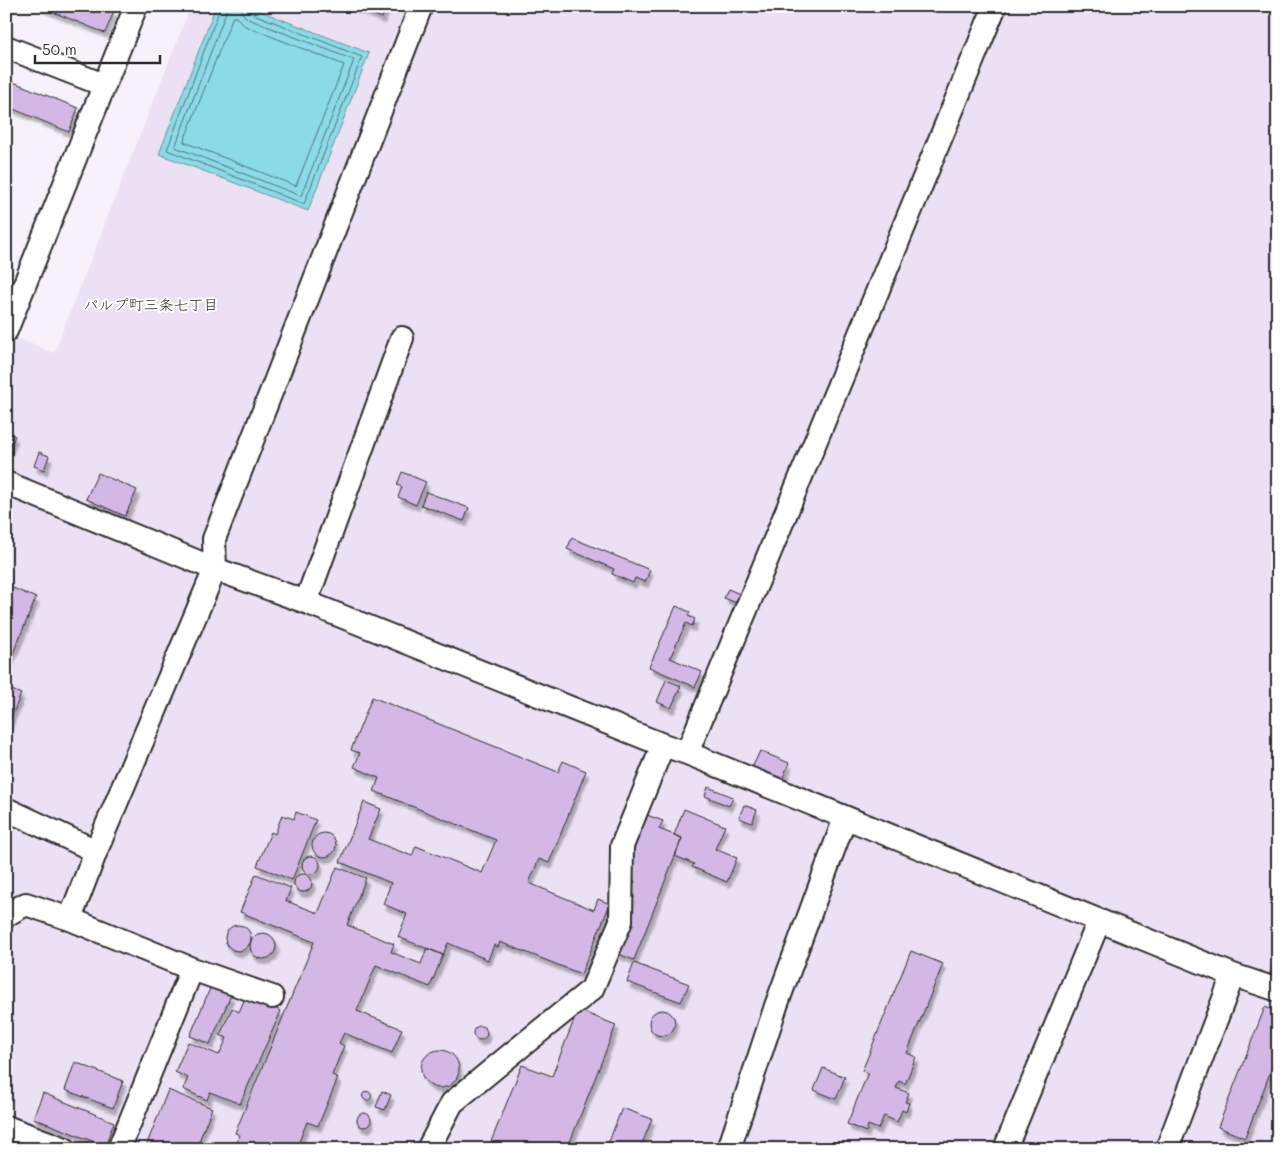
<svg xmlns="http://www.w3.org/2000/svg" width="1284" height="1155" viewBox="0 0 1284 1155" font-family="Mali,'Klee One',sans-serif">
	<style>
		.built { fill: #ece0f4 }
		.water { fill: #8bdae8; stroke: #65949c }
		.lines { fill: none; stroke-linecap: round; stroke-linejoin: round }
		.shore { stroke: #517177; stroke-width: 1 }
		.building { fill: #d3b8e6; stroke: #2b2b2b; filter: url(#shadow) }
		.minor-casing { stroke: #2b2b2b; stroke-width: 26 }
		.minor { stroke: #fff; stroke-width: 22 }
		.labels { text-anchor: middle; stroke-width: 4; stroke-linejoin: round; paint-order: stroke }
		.neighbourhood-label { font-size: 15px; fill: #2b2b2b; stroke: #fff }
	</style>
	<defs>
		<filter id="shadow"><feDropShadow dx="3" dy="5.5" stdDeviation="1" flood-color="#0004"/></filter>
	</defs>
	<rect width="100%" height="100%" fill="#f6f1fa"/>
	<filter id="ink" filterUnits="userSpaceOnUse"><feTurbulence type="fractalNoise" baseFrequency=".02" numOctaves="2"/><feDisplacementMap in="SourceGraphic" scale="10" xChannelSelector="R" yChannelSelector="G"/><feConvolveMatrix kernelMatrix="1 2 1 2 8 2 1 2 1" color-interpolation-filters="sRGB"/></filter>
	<g filter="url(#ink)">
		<path class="built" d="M 191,6 L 1278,6 L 1278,1149 L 6,1149 L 6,348 L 11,335 L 54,353 Z"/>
		<path class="water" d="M 216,6 L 247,6 L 369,53 L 308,211 L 159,154 Z"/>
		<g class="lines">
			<path class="shore" d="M 221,6 L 167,150 L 304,204 L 362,57 L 251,13 L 248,10 L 247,6
				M 227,6 L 226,12 L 175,147 L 301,196 L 354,60 L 248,19 L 243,14 L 241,6
				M 233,17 L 236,17 L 245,26 L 344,65 L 296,186 L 184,142 Z"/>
		</g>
		<path class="building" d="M 38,6 L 102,6 L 114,11 L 105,33 Z
			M 353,6 L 387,6 L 382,18 Z
			M 6,79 L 78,108 L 69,132 L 6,106 Z
			M 6,432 L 15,436 L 7,455 L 6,454 Z
			M 39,452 L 49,456 L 44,470 L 34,466 Z
			M 402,472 L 426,482 L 416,505 L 398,497 L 402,487 L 397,485 Z
			M 98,473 L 137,490 L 125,516 L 86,499 Z
			M 426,492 L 469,508 L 464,521 L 421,505 Z
			M 572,538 L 650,570 L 645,582 L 635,578 L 633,583 L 612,574 L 614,569 L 567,549 Z
			M 6,585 L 36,598 L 6,670 Z
			M 728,589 L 747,597 L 744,606 L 724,598 Z
			M 676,606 L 690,612 L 688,616 L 695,619 L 692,626 L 686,623 L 670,658 L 702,672 L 695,687 L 649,667 Z
			M 666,680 L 681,686 L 671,708 L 657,702 Z
			M 12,690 L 21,694 L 6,730 L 6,703 Z
			M 372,697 L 558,772 L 563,761 L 586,771 L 549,863 L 539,859 L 529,883 L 594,910 L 598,899 L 610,904 L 581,974 L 500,942 L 498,947 L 494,945 L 488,960 L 448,943 L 443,955 L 398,937 L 407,914 L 383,904 L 391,883 L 340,862 L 364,802 L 381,809 L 368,839 L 412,856 L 416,846 L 482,873 L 496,840 L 374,791 L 379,778 L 354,767 L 360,753 L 351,750 Z
			M 760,751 L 789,763 L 782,780 L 752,768 Z
			M 708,787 L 733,797 L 729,806 L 705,796 Z
			M 744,805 L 757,810 L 752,823 L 739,818 Z
			M 684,809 L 725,826 L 715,849 L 737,858 L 727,882 L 692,867 L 694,864 L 675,856 L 682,838 L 674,835 Z
			M 296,812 L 316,820 L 292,880 L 257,866 L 271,832 L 275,834 L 282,815 L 294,819 Z
			M 647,815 L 663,821 L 659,829 L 682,838 L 634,960 L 616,953 L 634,898 L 631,889 L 635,881 L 629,878 L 628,862 Z
			M312 845a12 12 0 1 1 24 0a12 12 0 1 1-24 0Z
			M302 865a9 9 0 1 1 18 0a9 9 0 1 1-18 0Z
			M 337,867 L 366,878 L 347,925 L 394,944 L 391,952 L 421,964 L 427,948 L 443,955 L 430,987 L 376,965 L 357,1011 L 402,1029 L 392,1053 L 344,1033 L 339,1043 L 344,1046 L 332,1075 L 338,1078 L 318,1126 L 307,1122 L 296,1149 L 234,1149 L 240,1135 L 235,1133 L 314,942 L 240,912 L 256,874 L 291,888 L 286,901 L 318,913 Z
			M294 883a9 9 0 1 1 18 0a9 9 0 1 1-18 0Z
			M225 938a13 13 0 1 1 26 0a13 13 0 1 1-26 0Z
			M250 946a13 13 0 1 1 26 0a13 13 0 1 1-26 0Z
			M 911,951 L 943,964 L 907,1053 L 916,1057 L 905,1084 L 899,1081 L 896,1088 L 909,1093 L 905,1102 L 909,1103 L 906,1112 L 902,1110 L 897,1122 L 884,1116 L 878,1129 L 868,1125 L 866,1132 L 847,1124 L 868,1073 L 862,1071 Z
			M 1277,956 L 1278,956 L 1278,976 L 1270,973 Z
			M 634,963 L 689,984 L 681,1002 L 627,982 Z
			M 211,986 L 231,995 L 210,1044 L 190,1036 Z
			M 246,996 L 281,1011 L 240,1104 L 210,1092 L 207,1100 L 183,1089 L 188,1078 L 175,1072 L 188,1042 L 219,1055 L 227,1038 L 220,1035 L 232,1008 L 239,1012 Z
			M 1265,1007 L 1278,1012 L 1278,1052 L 1245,1138 L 1218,1127 Z
			M 578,1010 L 616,1025 L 570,1142 L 587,1149 L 488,1149 L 522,1065 L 552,1076 Z
			M649 1023a13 13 0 1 1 26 0a13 13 0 1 1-26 0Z
			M473 1033a7 7 0 1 1 14 0a7 7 0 1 1-14 0Z
			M421 1069a19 19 0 1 1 38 0a19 19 0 1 1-38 0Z
			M 75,1062 L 123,1081 L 113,1108 L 65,1090 Z
			M 823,1068 L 845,1077 L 836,1099 L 814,1090 Z
			M 168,1090 L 212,1108 L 196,1149 L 145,1149 Z
			M 382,1091 L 391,1095 L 385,1110 L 376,1107 Z
			M362.5 1096a4.5 4.5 0 1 1 9 0a4.5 4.5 0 1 1-9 0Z
			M 43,1093 L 114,1122 L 105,1146 L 33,1118 Z
			M 1275,1098 L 1278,1099 L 1278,1113 L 1270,1110 Z
			M 622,1108 L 652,1119 L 640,1149 L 606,1149 Z
			M357 1120a7 7 0 1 1 14 0a7 7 0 1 1-14 0Z
			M 6,1140 L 28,1149 L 6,1149 Z"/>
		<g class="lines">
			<g class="minor-casing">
				<path id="minor" d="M 6,47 L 104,85
					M 6,331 L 136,6
					M 6,483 L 215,569 L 306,602 L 663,745 L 687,753 L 1233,975 L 1278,990
					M 306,602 L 402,338
					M 687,753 L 995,6
					M 6,809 L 96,851
					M 6,915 L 26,904 L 70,919
					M 272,997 L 192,969 L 70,919 L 96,851 L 215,569 L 214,539 L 421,6
					M 6,1127 L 65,1149
					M 119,1149 L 192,969
					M 428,1149 L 452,1103 L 509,1056 L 592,989 L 621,921 L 622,846 L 663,745
					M 729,1149 L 776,1006 L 845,818
					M 1005,1149 L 1099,921
					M 1167,1149 L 1233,975"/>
			</g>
			<use href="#minor" class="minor"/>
		</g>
	</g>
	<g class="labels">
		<g class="neighbourhood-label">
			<text x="151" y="310">パルプ町三条七丁目</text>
		</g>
	</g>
	<rect width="1284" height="1155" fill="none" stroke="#fff" stroke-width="25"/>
	<rect x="12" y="12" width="1259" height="1130" fill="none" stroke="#2b2b2b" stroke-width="2" filter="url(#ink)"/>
	<path d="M35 55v8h125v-8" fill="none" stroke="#2b2b2b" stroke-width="2.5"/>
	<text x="42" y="55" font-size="15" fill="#2b2b2b" stroke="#ffffff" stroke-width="4" paint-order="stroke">50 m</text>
</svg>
